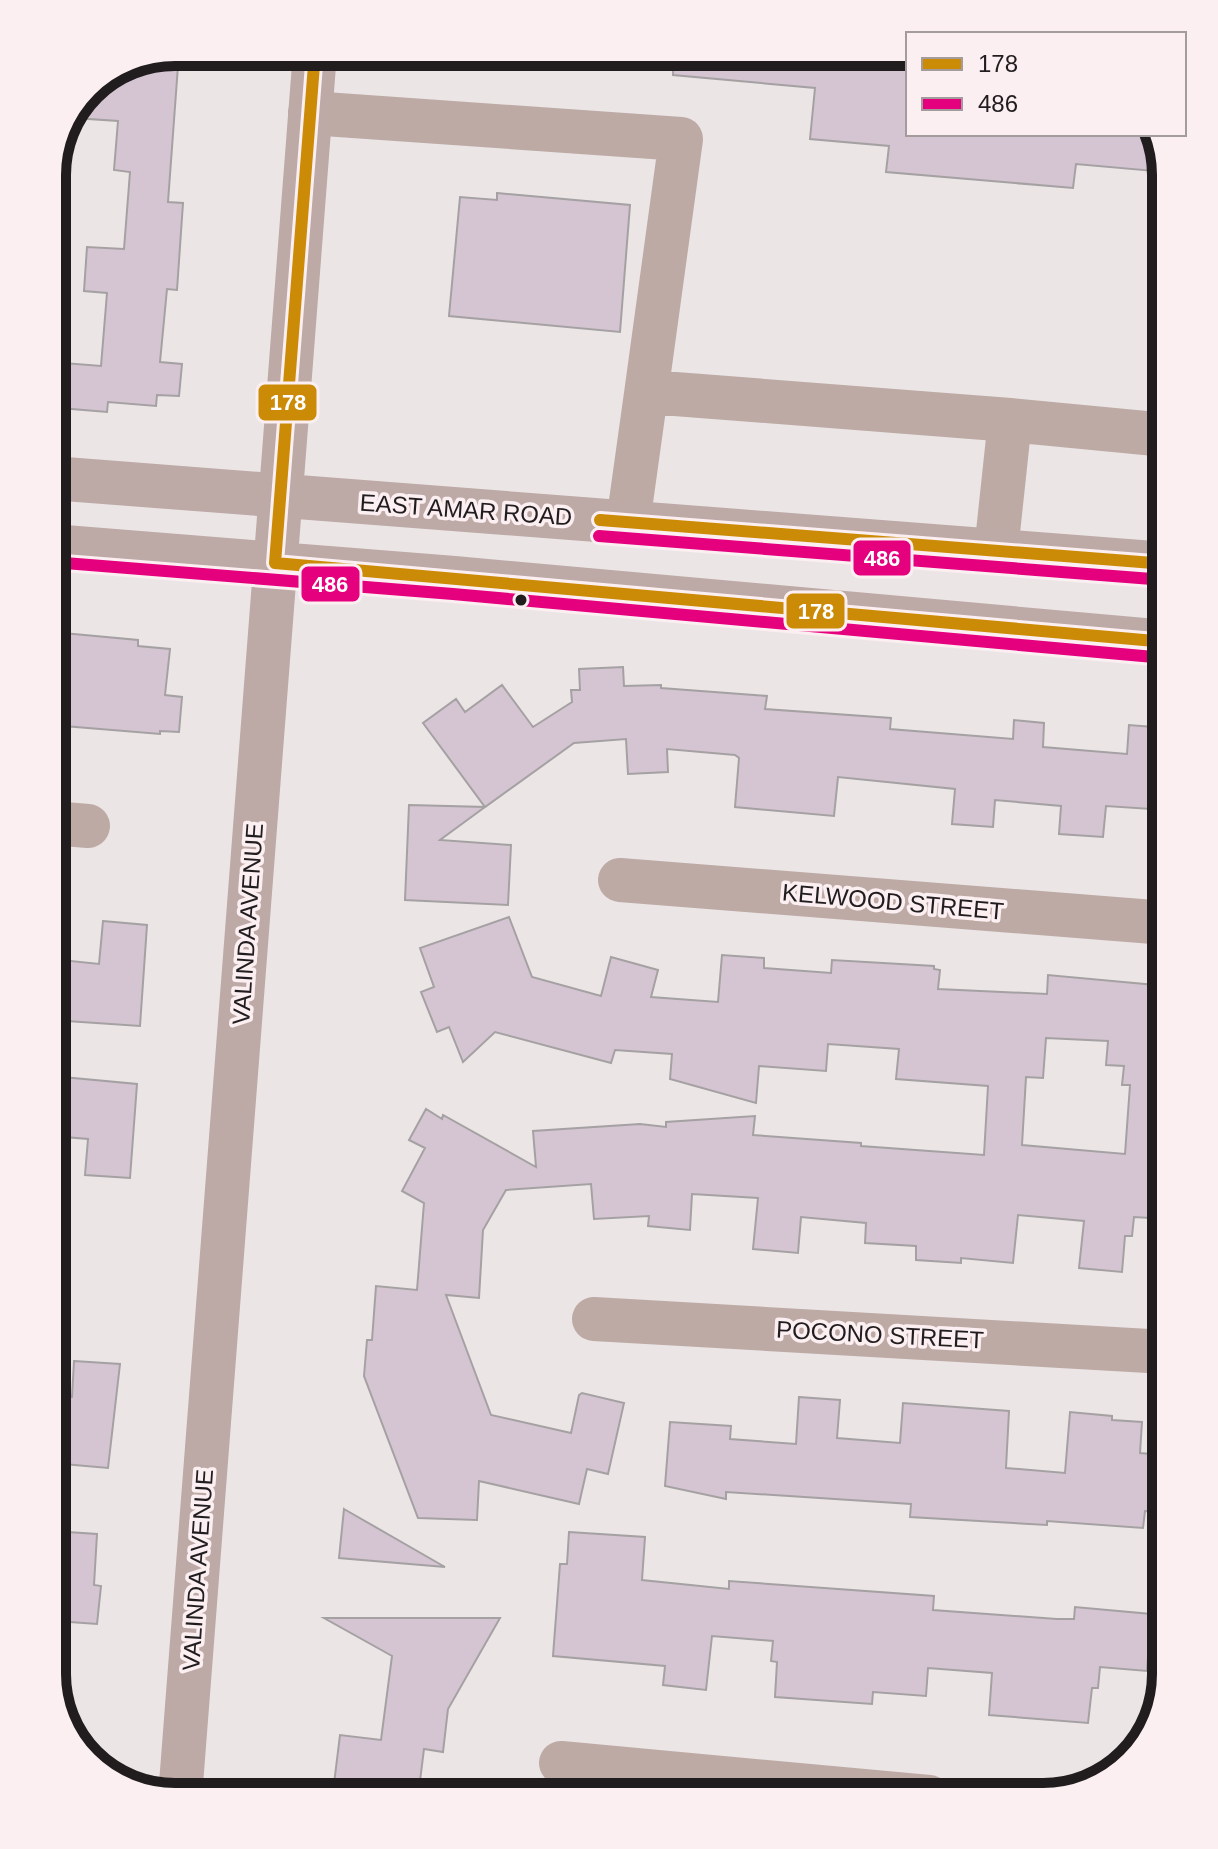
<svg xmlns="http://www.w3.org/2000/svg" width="1218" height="1849" viewBox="0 0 1218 1849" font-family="Arial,sans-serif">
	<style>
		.building { fill: #d5c5d3; stroke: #a5a1a2; stroke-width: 2; fill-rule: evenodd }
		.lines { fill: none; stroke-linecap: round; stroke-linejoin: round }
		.minor { stroke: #bdaaa5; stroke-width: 44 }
		.major { stroke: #bda9a5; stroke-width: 44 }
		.bus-1-casing { stroke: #fbeff2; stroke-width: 18 }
		.bus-2-casing { stroke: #fbeff2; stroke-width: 18 }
		.bus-1 { stroke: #cc8b06; stroke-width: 12 }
		.bus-2 { stroke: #e5007d; stroke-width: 12 }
		.bus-dot { fill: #211d1e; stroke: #fbeff2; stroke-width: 3 }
		.labels { text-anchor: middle; stroke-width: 7; stroke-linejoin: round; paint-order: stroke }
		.street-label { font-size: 24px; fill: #211d1e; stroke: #fbeff2 }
		.rim { fill: none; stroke: #211d1e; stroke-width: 10 }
		.line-badge { stroke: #fbeff2; stroke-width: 3 }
		.badge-label { font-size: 22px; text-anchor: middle; font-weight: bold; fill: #fff }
	</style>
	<rect width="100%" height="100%" fill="#ebe5e6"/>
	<path class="building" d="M 175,52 L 179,52 L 168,202 L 183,203 L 177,290 L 167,289 L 160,362 L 182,364 L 179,396 L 157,395 L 156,406 L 108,402 L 107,412 L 60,408 L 64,363 L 101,366 L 107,293 L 84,291 L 87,247 L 124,249 L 130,172 L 114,170 L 118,121 L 74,118 L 88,88 Z
		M 674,52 L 908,52 L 908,134 L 1155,134 L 1165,172 L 1076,164 L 1073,188 L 886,172 L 889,146 L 810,139 L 815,88 L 673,75 Z
		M 497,193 L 630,205 L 620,332 L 449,316 L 460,197 L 497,200 Z
		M 52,632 L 138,640 L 138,646 L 170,649 L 165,695 L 182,697 L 179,732 L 160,731 L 160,734 L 52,725 Z
		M 623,667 L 624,686 L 661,685 L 661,688 L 767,696 L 765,709 L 891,718 L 890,729 L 1013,739 L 1014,720 L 1044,723 L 1043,747 L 1127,754 L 1129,725 L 1166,728 L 1166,810 L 1106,806 L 1103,837 L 1059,834 L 1061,806 L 995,800 L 993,827 L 952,824 L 955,789 L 838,777 L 834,816 L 735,807 L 739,758 L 735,755 L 667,749 L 668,772 L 628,774 L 626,739 L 574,743 L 485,807 L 423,723 L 456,699 L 465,712 L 502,685 L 533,727 L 572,702 L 571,690 L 580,690 L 579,669 Z
		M 409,805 L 485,807 L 440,840 L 511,845 L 508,905 L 405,900 Z
		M 509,917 L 532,977 L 601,996 L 611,957 L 658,970 L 651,997 L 718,1002 L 722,955 L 764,958 L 764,968 L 831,973 L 832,960 L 934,966 L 934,969 L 940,970 L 938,989 L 1047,994 L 1048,975 L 1166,986 L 1166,1219 L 1134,1217 L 1132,1236 L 1125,1236 L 1122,1272 L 1079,1268 L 1084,1221 L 1018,1215 L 1013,1263 L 961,1258 L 961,1263 L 916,1260 L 916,1246 L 865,1243 L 866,1223 L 801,1217 L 798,1253 L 753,1249 L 758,1198 L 692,1194 L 690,1230 L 648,1226 L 649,1216 L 594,1219 L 591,1184 L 506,1190 L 483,1230 L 479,1298 L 446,1295 L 491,1415 L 571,1433 L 579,1395 L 582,1393 L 624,1403 L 608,1474 L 587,1469 L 579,1504 L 479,1481 L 477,1520 L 418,1518 L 364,1376 L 367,1340 L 372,1340 L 376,1286 L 417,1290 L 424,1203 L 402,1191 L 425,1148 L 409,1140 L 426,1109 L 442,1119 L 443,1115 L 536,1167 L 533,1131 L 640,1124 L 666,1127 L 666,1122 L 755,1116 L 753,1135 L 861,1143 L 861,1146 L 984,1155 L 988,1086 L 896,1079 L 899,1049 L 828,1044 L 826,1071 L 759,1066 L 756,1103 L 670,1079 L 672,1054 L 615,1050 L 611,1063 L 495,1032 L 463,1062 L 449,1027 L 437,1032 L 421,992 L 434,987 L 420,948 ZM 1046,1038 L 1108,1041 L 1106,1065 L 1124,1066 L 1122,1085 L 1130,1085 L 1125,1154 L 1022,1145 L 1026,1077 L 1043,1078 Z
		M 103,921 L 147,925 L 140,1026 L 52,1020 L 52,959 L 99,964 Z
		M 52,1076 L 137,1084 L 130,1178 L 85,1175 L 88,1139 L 52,1136 Z
		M 74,1361 L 120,1364 L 108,1468 L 52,1463 L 52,1395 L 72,1397 Z
		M 799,1397 L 840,1400 L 837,1438 L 900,1443 L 903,1403 L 1009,1411 L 1006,1468 L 1065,1473 L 1070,1412 L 1112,1416 L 1112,1420 L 1142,1422 L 1140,1453 L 1163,1455 L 1159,1512 L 1145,1511 L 1143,1528 L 1047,1521 L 1047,1525 L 910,1517 L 911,1504 L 726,1492 L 726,1499 L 665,1486 L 670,1422 L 731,1426 L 730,1439 L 796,1444 Z
		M 344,1509 L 445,1567 L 339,1558 Z
		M 52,1531 L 97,1534 L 94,1585 L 101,1586 L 97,1624 L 56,1621 L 58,1589 L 52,1588 Z
		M 569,1532 L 645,1537 L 642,1580 L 729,1589 L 729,1581 L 934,1596 L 933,1610 L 1057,1619 L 1074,1619 L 1075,1607 L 1151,1614 L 1147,1671 L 1100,1667 L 1098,1688 L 1092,1688 L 1088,1723 L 989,1715 L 992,1673 L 928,1668 L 926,1696 L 873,1692 L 872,1704 L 775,1697 L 777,1662 L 771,1661 L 773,1641 L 712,1636 L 706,1690 L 663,1685 L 665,1666 L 553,1656 L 560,1564 L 567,1564 Z
		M 324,1618 L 500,1618 L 448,1709 L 443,1752 L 424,1749 L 418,1797 L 372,1797 L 333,1792 L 340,1735 L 381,1740 L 392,1656 Z"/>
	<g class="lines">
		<path class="minor" d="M 310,113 L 681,139 L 646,394
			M 1010,420 L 1166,435
			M 628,523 L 646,394 L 675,394 L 1010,420 L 996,551
			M 52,823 L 88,826
			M 620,880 L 1166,923
			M 594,1319 L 1166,1352
			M 561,1763 L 929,1797"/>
		<path class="major" d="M 52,478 L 1166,564
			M 52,546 L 454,578 L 1166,642
			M 180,1797 L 315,52"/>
		<g class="bus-1-casing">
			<path id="bus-1" d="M 315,52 L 275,563 L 1166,642
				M 600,520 L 1166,564"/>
		</g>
		<g class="bus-2-casing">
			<path id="bus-2" d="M 599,536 L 1165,580
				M 52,562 L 453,594 L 1165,658"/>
		</g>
		<use href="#bus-1" class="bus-1"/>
		<use href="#bus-2" class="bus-2"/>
	</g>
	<circle class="bus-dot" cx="521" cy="600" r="7"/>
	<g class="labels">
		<g class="street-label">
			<text transform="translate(466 510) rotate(4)" y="8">EAST AMAR ROAD</text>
			<text transform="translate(893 902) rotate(5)" y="8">KELWOOD STREET</text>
			<text transform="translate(248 924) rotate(-86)" y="8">VALINDA AVENUE</text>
			<text transform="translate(880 1335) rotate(3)" y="8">POCONO STREET</text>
			<text transform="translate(198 1570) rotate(-86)" y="8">VALINDA AVENUE</text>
		</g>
	</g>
	<path d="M0 0H1218V1849H0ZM175 66H1043A109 109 0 0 1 1152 175V1674A109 109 0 0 1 1043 1783H175A109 109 0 0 1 66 1674V175A109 109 0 0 1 175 66Z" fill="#fbeff2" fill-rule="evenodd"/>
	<path class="rim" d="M175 66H1043A109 109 0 0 1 1152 175V1674A109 109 0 0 1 1043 1783H175A109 109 0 0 1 66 1674V175A109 109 0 0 1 175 66Z"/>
	<g class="line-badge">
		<rect x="257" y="383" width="61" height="39" rx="8" fill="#cc8b06"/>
		<rect x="852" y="539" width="60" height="38" rx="8" fill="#e5007d"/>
		<rect x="300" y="565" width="61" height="38" rx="8" fill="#e5007d"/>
		<rect x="785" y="592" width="61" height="38" rx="8" fill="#cc8b06"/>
	</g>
	<g class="badge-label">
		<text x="288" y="410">178</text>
		<text x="882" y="566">486</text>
		<text x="330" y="592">486</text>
		<text x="816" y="619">178</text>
	</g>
	<rect x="906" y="32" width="280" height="104" fill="#fbeff2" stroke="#a49b9d" stroke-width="2"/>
	<rect x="922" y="58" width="40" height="12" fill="#cc8b06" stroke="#a49b9d" stroke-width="2"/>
	<text x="978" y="72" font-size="24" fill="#211d1e">178</text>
	<rect x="922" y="98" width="40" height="12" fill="#e5007d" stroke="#a49b9d" stroke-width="2"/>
	<text x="978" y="112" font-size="24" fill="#211d1e">486</text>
</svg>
